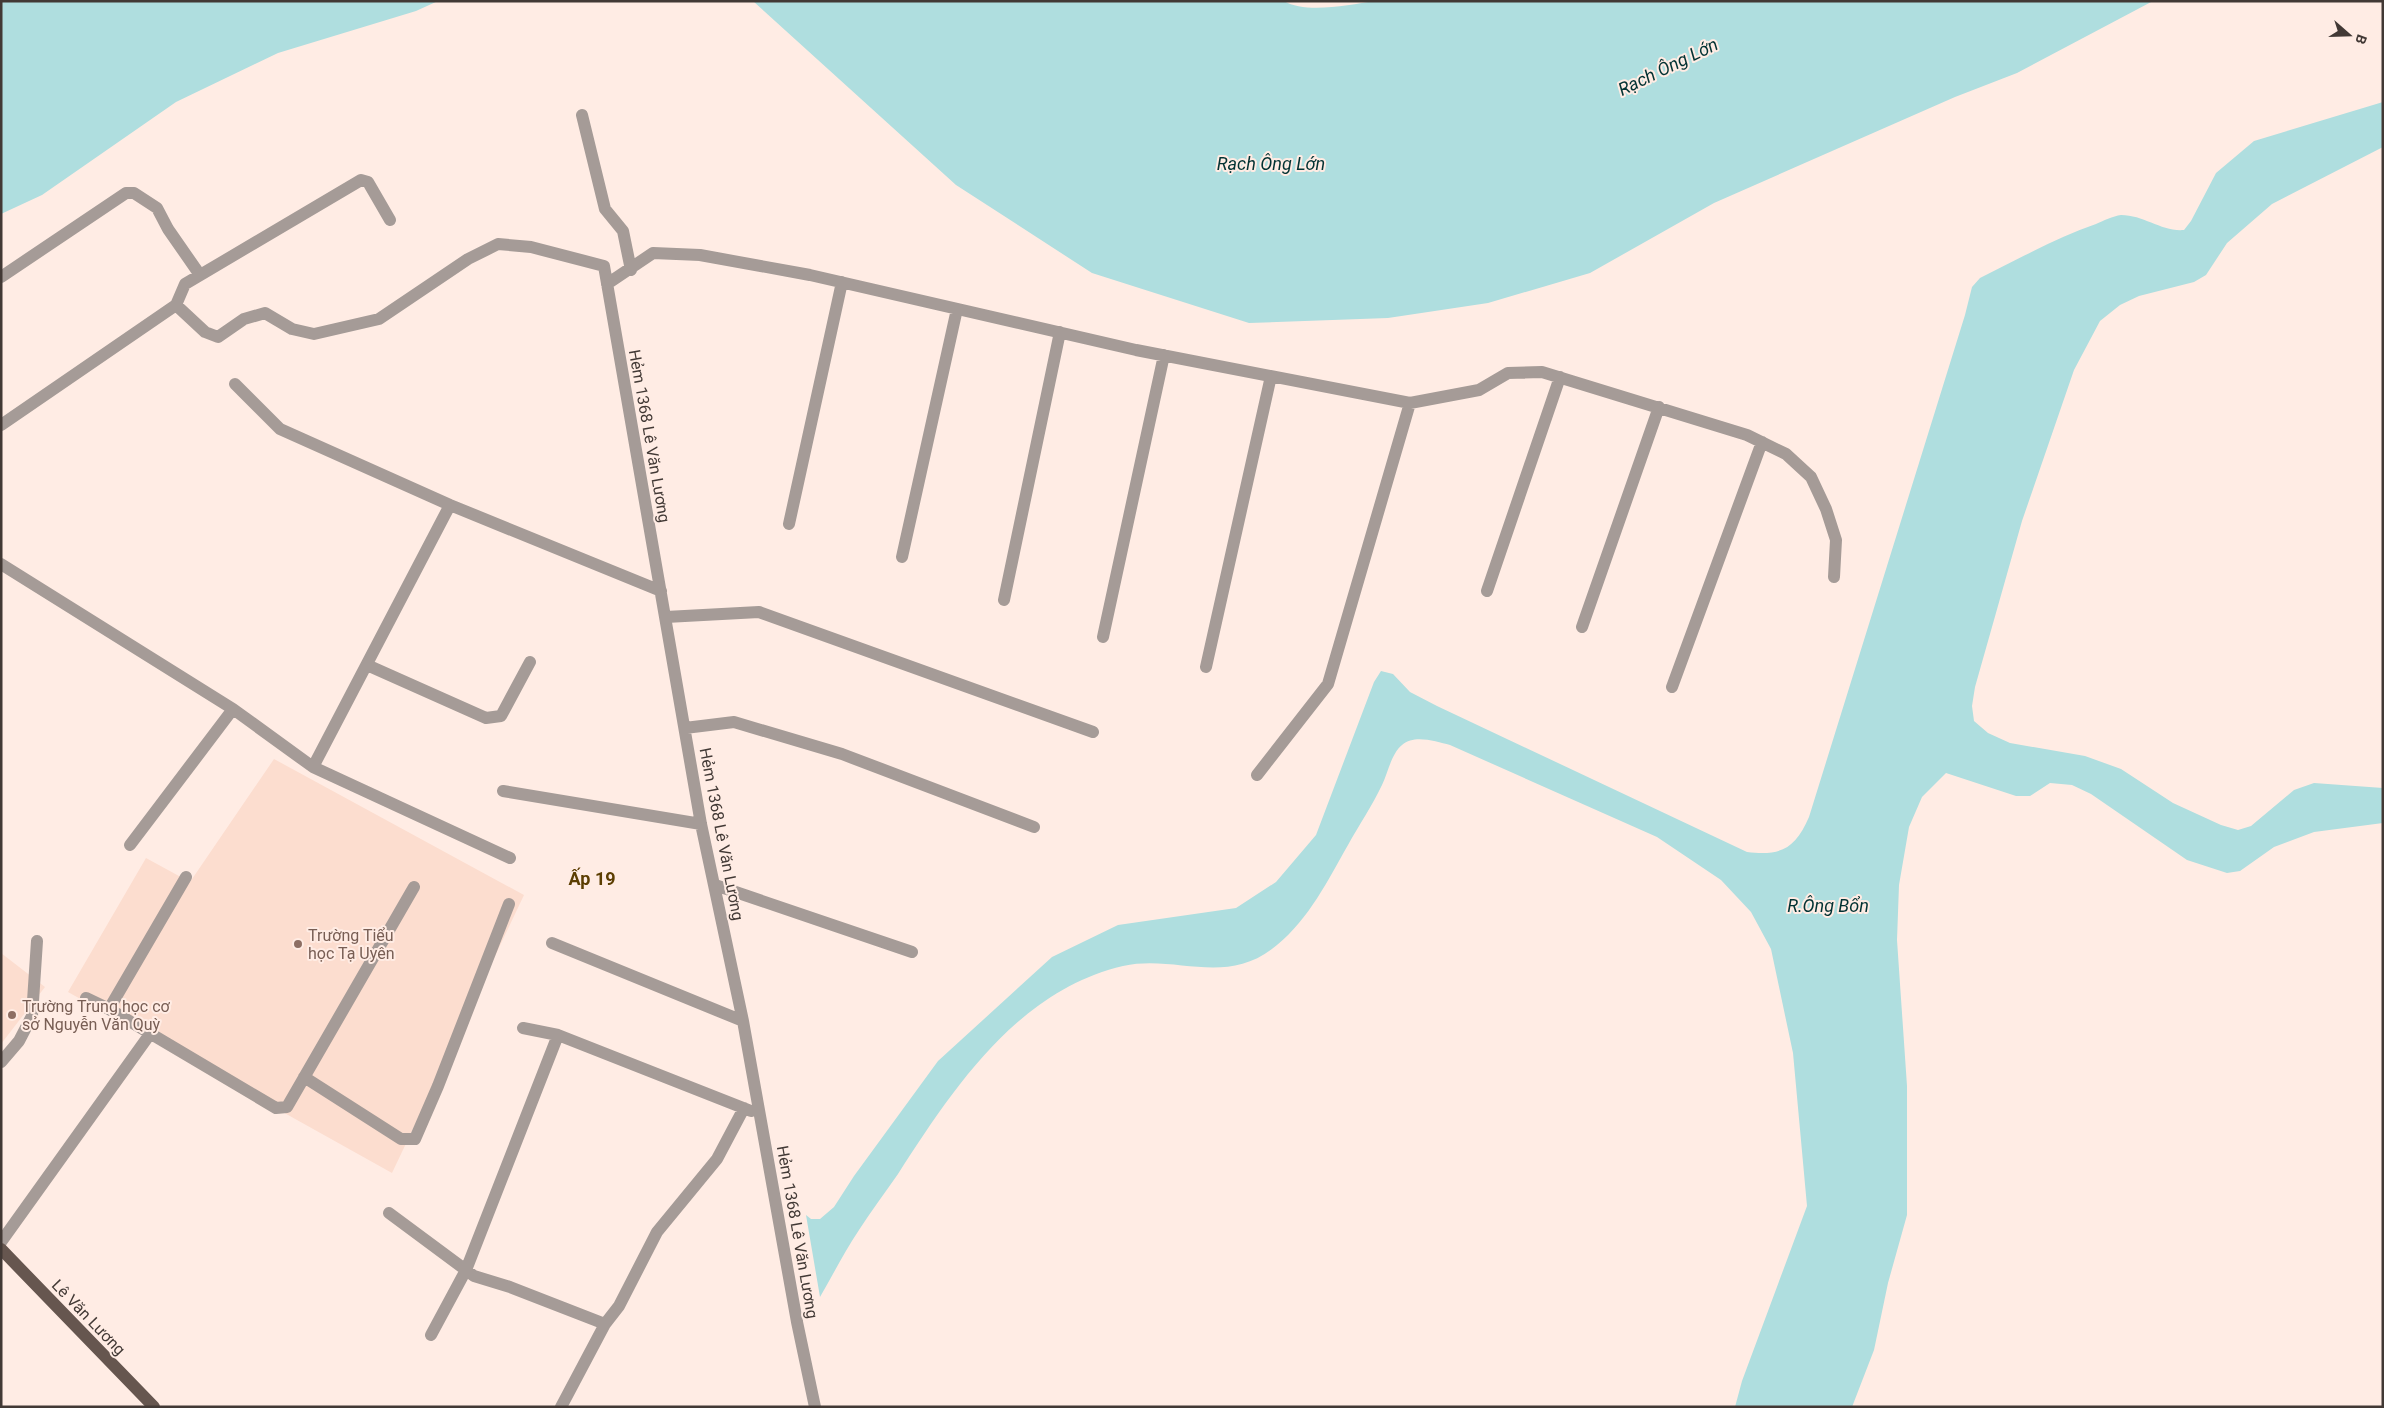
<svg xmlns="http://www.w3.org/2000/svg" width="2384" height="1408" viewBox="0 0 2384 1408" font-family="Roboto,sans-serif">
	<style>
		.built { fill: #fcddcf }
		.water { fill: #afdedf }
		.lines { fill: none; stroke-linecap: round; stroke-linejoin: round }
		.minor { stroke: #a59b97; stroke-width: 12 }
		.major { stroke: #66564f; stroke-width: 12 }
		.education-dot { fill: #8d6e63; stroke: #ffece4; stroke-width: 2 }
		.labels { text-anchor: middle; stroke-width: 4; stroke-linejoin: round; paint-order: stroke }
		.street-label { font-size: 16px; fill: #423935; stroke: #ffece4 }
		.education-label { font-size: 16px; fill: #785e54; stroke: #ffece4; text-anchor: start }
		.water-label { font-size: 18px; font-style: italic; fill: #023233; stroke: #ffece4 }
		.neighbourhood-label { font-size: 18px; font-weight: bold; fill: #5c3e02; stroke: #ffece4 }
	</style>
	<rect width="100%" height="100%" fill="#ffece4"/>
	<path class="built" d="M 274,759 L 524,895 L 392,1173 L 68,992 L 146,858 L 190,882 Z
		M 1,953 L 45,987 L 1,1044 Z"/>
	<path class="water" d="M 1,1 L 438,1 L 416,11 L 278,53 L 176,102 L 42,195 L 1,214 Z
		M 753,1 L 1284,1 C 1305,14 1350,5 1374,1 L 2153,1 L 2017,73 L 1955,97 L 1714,203 L 1590,273 L 1488,303 L 1388,318 L 1249,323 L 1092,273 L 956,185 Z
		M 2383,102 L 2383,147 L 2272,204 L 2227,243 L 2206,275 L 2194,282 L 2139,296 L 2120,305 L 2100,321 L 2074,370 L 2022,521 L 1975,687 L 1972,706 L 1974,721 L 1988,733 L 2010,743 L 2085,756 L 2121,769 L 2173,803 L 2221,825 L 2238,830 L 2251,826 L 2294,790 L 2314,783 L 2383,788 L 2383,823 L 2314,832 L 2274,847 L 2240,871 L 2227,873 L 2187,860 L 2091,794 L 2072,785 L 2050,783 L 2030,796 L 2016,796 L 1946,773 L 1922,797 L 1909,827 L 1899,885 L 1897,940 L 1907,1086 L 1907,1215 L 1888,1283 L 1874,1350 L 1852,1407 L 1735,1407 L 1742,1381 L 1807,1206 L 1793,1053 L 1771,949 L 1751,912 L 1721,880 L 1657,837 L 1450,745 C 1436,742 1415,734 1402,745 C 1391,754 1388,773 1382,785 C 1372,806 1359,825 1348,845 C 1328,880 1309,919 1277,945 C 1226,988 1177,954 1123,966 C 1017,991 953,1089 898,1174 C 885,1193 871,1211 859,1230 C 844,1252 833,1275 820,1297 L 806,1215 L 811,1219 L 820,1219 L 834,1207 L 854,1176 L 938,1061 L 1052,957 L 1118,925 L 1236,908 L 1276,882 L 1316,835 L 1374,682 L 1381,671 L 1393,674 L 1410,692 L 1437,706 L 1747,852 C 1781,856 1795,849 1809,817 L 1965,315 L 1972,287 L 1980,278 C 2018,259 2056,238 2096,224 C 2103,221 2113,216 2121,215 C 2144,215 2162,232 2184,230 L 2191,221 L 2216,173 L 2254,141 Z"/>
	<g class="lines">
		<path class="minor" d="M 582,115 L 605,209 L 623,231 L 631,270
			M 1,277 L 126,193 L 134,193 L 157,208 L 168,229 L 200,275
			M 607,284 L 653,253 L 700,255 L 810,275 L 1136,350 L 1410,403 L 1479,390 L 1508,373 L 1542,372 L 1747,435 L 1786,454 L 1811,477 L 1826,509 L 1836,540 L 1834,577
			M 176,305 L 205,332 L 218,337 L 244,319 L 265,313 L 292,329 L 314,334 L 379,319 L 468,259 L 498,244 L 531,247 L 604,266 L 701,824 L 743,1021 L 797,1322 L 815,1407
			M 235,384 L 280,429 L 450,505 L 661,591
			M 1,425 L 176,305 L 185,284 L 361,180 L 368,182 L 390,220
			M 789,524 L 842,282
			M 902,557 L 957,309
			M 1,564 L 233,709 L 313,767 L 510,858
			M 1487,591 L 1560,377
			M 1004,600 L 1060,332
			M 666,617 L 759,612 L 1093,732
			M 1582,627 L 1659,407
			M 1103,637 L 1164,355
			M 367,665 L 486,718 L 501,716 L 530,662
			M 1206,667 L 1271,376
			M 1672,687 L 1762,442
			M 685,728 L 734,722 L 842,754 L 1034,827
			M 313,767 L 450,505
			M 1257,775 L 1328,684 L 1410,403
			M 503,791 L 701,824
			M 130,845 L 233,709
			M 715,885 L 912,952
			M 552,943 L 743,1021
			M 86,998 L 109,1009 L 276,1108 L 287,1107 L 414,887
			M 109,1009 L 186,877
			M 523,1028 L 558,1035 L 751,1111
			M 1,1062 L 19,1041 L 32,1016 L 37,941
			M 304,1077 L 401,1139 L 415,1139 L 438,1086 L 509,904
			M 389,1213 L 474,1276 L 510,1287 L 605,1324
			M 1,1242 L 150,1034
			M 431,1335 L 466,1270 L 558,1035
			M 561,1407 L 605,1324 L 619,1306 L 657,1232 L 717,1159 L 744,1108"/>
		<path class="major" d="M 1,1249 L 154,1407"/>
	</g>
	<g class="education-dot">
		<circle cx="298" cy="944" r="5"/>
		<circle cx="12" cy="1015" r="5"/>
	</g>
	<g class="labels">
		<g class="street-label">
			<text transform="translate(650 436) rotate(80)" y="6">Hẻm 1368 Lê Văn Lương</text>
			<text transform="translate(722 834) rotate(79)" y="6">Hẻm 1368 Lê Văn Lương</text>
			<text transform="translate(798 1232) rotate(80)" y="6">Hẻm 1368 Lê Văn Lương</text>
			<text transform="translate(89 1317) rotate(46)" y="6">Lê Văn Lương</text>
		</g>
		<g class="education-label">
			<text x="308" y="941">Trường Tiểu<tspan x="308" dy="18">học Tạ Uyên</tspan></text>
			<text x="22" y="1012">Trường Trung học cơ<tspan x="22" dy="18">sở Nguyễn Văn Quỳ</tspan></text>
		</g>
		<g class="water-label">
			<text transform="translate(1668 67) rotate(-26)" y="6">Rạch Ông Lớn</text>
			<text x="1271" y="170">Rạch Ông Lớn</text>
			<text x="1828" y="912">R.Ông Bổn</text>
		</g>
		<g class="neighbourhood-label">
			<text x="592" y="885">Ấp 19</text>
		</g>
	</g>
	<rect width="2384" height="1408" fill="none" stroke="#423935" stroke-width="5"/>
	<g transform="translate(2349 35) rotate(110)" stroke="#ffece4" stroke-width="4" paint-order="stroke">
	<path d="M0-4L9 19L0 12L-9 19Z" fill="#423935"/>
	<text y="-8" font-size="14" font-weight="bold" text-anchor="middle" fill="#423935">B</text>
	</g>
</svg>
